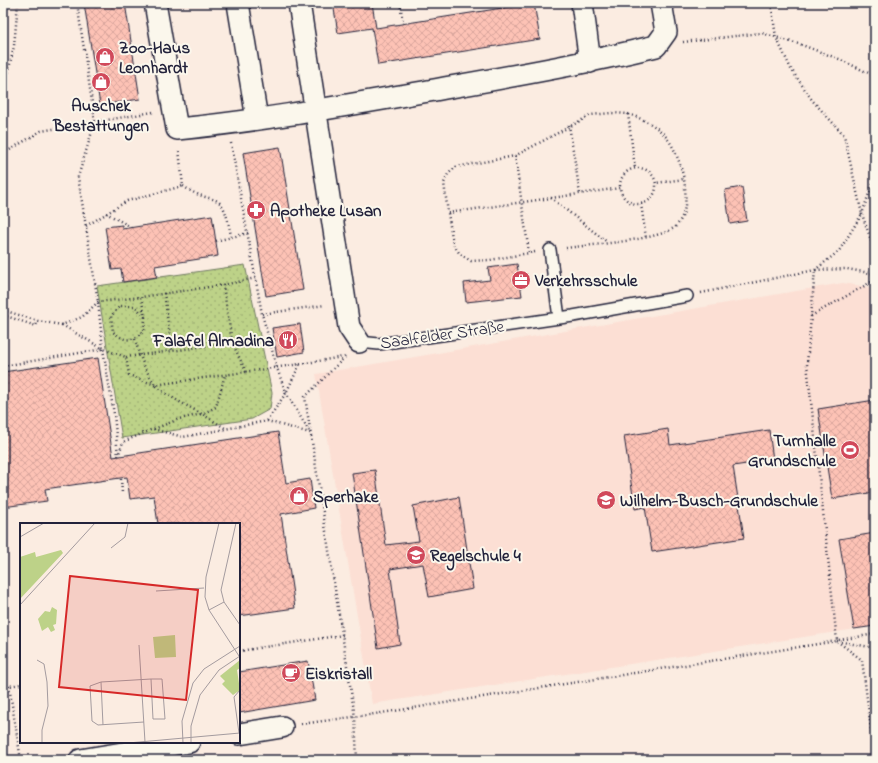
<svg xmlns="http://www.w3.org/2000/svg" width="878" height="763" viewBox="0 0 878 763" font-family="'Indie Flower',sans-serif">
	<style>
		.built { fill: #fcdfd4 }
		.park { fill: url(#park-dots); stroke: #707a62 }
		.building { fill: url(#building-cross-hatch); stroke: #22223b }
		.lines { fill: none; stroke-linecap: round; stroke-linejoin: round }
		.lane-casing { stroke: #22223b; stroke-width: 14 }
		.street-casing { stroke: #22223b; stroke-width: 24 }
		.path { stroke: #22223b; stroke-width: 2.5; stroke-dasharray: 1 3; stroke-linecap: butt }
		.lane { stroke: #fbf7ec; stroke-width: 11 }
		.street { stroke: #fbf7ec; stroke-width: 21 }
		.labels { text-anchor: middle; stroke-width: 4; stroke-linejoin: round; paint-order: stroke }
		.poi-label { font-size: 17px; font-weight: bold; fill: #22223b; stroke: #fbf7ec; text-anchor: start }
		.street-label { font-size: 17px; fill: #22223b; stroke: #fbf7ec }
		.inset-road { fill: none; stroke: #a49b9f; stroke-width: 1 }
		.view { fill: #d62828; fill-opacity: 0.15; stroke: #d62828; stroke-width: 2 }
		.inset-edge { fill: none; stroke: #22223b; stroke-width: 2 }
	</style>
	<defs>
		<pattern id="park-dots" width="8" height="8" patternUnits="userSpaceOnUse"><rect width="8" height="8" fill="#bdd288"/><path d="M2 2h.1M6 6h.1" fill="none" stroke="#a2b476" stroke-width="1.8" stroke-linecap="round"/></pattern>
		<pattern id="building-cross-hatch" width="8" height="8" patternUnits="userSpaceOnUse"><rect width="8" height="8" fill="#fdc2b5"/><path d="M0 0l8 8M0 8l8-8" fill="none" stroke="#d9a69d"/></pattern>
	</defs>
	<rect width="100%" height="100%" fill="#fbece1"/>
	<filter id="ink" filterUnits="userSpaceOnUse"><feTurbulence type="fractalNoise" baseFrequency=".025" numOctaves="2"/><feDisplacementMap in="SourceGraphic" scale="8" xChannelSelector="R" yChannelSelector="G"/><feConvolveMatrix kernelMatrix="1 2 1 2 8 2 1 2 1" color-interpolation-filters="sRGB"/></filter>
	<g filter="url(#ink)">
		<path class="built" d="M 843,283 L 875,288 L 875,626 L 372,704 L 316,374 Z"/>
		<path class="park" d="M 245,265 L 272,393 L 270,409 L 252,419 L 122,438 L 97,286 Z"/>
		<path class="building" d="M 84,3 L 125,3 L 140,99 L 100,105 Z
			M 333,3 L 372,3 L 376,28 L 534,3 L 540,39 L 378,65 L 372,28 L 338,33 Z
			M 280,147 L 303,290 L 266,296 L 243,153 Z
			M 742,187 L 747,221 L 730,224 L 725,190 Z
			M 212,215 L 218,256 L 155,266 L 157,277 L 123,282 L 121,269 L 112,270 L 105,227 L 122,225 L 122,229 Z
			M 517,264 L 522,296 L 466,302 L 464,283 L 490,280 L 488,268 Z
			M 300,324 L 304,352 L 277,357 L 272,328 Z
			M 98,358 L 113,457 L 278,432 L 286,483 L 310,479 L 314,508 L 281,514 L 295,608 L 239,616 L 239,524 L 158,524 L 154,496 L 130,499 L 127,477 L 45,489 L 47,501 L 3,507 L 3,372 Z
			M 875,400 L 875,492 L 832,499 L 818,409 Z
			M 668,429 L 670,445 L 769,430 L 773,460 L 733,466 L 744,538 L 652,552 L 645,507 L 635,509 L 624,436 Z
			M 375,470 L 386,545 L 419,541 L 413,506 L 459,497 L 473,589 L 429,597 L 423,564 L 390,569 L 400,644 L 378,648 L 352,473 Z
			M 875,533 L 875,626 L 854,629 L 839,539 Z
			M 308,661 L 315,700 L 239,713 L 239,672 Z"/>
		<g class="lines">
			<g class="lane-casing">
				<path id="lane" d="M 550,250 L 559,318
					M 359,342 L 379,344 L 573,316 L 687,296"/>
			</g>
			<g class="street-casing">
				<path id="street" d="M 155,3 L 177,129 C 260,121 342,106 423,92 C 501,78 579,65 656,46 L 666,32 L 661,3
					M 238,3 L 257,119
					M 299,3 L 349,327 L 359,342
					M 582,3 L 590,62
					M 239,734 L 282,727
					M 80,760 L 189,742"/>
			</g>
			<path class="path" d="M 400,3 L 403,23
				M 446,3 L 448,5 L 464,3
				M 683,42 L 762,33 L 802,45 L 839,59 L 875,76
				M 3,96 L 14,46 L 18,3
				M 153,112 L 95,122 L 78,177 L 98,302 L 103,349 L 126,357 L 129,375 L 155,385 L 300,364 L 286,393 L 267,421
				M 628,114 C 665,126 675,143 684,179
				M 569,125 L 580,194
				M 231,143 L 262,314 L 277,368 L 286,393 L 309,431
				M 3,154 L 41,131 L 95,122 L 77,3
				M 515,156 L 529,253
				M620 186a18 18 0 1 1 36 0a18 18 0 1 1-36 0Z
				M 875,176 L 862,214 L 875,252
				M 183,186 C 215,209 222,184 231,236
				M 551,198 L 607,242
				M 641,204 L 646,238
				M 106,213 L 131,227
				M 448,213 L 620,188
				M 86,226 L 127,201 L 183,186 L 179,150
				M 216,241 L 248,233
				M 566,248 C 587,245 664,240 676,226 C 688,213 686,195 684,179 L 656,183
				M 535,252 L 490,260 L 471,261 L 460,254 L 453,244 L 448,213 L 444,183 L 448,174 L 456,167 L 515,156 L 591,115 L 611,113 L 628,114 L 635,168
				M 223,285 L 256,278
				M 701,293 L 815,270 L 839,251 L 862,214 L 844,135 L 812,100 L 791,69 L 776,37 L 771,3
				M 3,310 L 38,321 L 62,325 L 82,317 L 98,302 L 141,297
				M 262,314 L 325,305
				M 3,315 L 36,326 L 38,321
				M 811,316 L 875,280
				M 145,317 L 135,306 L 120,306 L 111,316 L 113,332 C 126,342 131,342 144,331 L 145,317 L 141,297 L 223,285 L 232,342 L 172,351 L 164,293
				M 135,339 C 139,355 145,371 155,384 C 162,394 190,407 202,414 L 216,407 L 225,375
				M 232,342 L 246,372
				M 103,349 L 114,414 L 118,456
				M 126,357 L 172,351
				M 345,357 L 305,397 L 355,717 L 357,760
				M 300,364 L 343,357
				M 3,366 L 103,349 L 62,325
				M 154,429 L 179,419 L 202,414 L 225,428
				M 118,456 L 123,442 L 153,429 L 183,437 L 267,421 L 310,433
				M 121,479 L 122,493
				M 839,640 L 875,634
				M 837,641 L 862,660 L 875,760
				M 837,641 L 875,648
				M 239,651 L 343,635
				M 9,686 L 21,760
				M 3,687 L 21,684
				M 301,724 L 375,714 L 837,641 L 807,364 L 815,270 L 847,269 L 875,274"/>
			<use href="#lane" class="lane"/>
			<use href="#street" class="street"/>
		</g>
	</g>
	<defs>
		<g id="shop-disc" transform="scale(1)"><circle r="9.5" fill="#d1495b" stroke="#fbf7ec"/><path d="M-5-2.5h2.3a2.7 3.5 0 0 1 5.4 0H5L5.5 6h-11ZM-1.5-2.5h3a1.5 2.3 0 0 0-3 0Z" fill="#fff"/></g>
		<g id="pharmacy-disc" transform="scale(1)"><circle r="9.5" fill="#d1495b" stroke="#fbf7ec"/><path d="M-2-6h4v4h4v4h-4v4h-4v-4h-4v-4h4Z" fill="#fff"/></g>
		<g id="office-disc" transform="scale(1)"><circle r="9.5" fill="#d1495b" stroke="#fbf7ec"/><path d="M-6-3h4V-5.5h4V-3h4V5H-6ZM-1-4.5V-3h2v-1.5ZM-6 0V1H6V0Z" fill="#fff"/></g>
		<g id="restaurant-disc" transform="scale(1)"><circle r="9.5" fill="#d1495b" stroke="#fbf7ec"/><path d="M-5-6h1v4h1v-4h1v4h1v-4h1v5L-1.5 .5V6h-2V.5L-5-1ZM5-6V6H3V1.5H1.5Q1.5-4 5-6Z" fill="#fff"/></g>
		<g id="stadium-disc" transform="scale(1)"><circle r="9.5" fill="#d1495b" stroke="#fbf7ec"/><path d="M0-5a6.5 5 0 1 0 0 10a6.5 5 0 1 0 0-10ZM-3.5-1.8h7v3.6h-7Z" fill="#fff"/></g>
		<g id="school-disc" transform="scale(1)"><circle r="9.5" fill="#d1495b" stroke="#fbf7ec"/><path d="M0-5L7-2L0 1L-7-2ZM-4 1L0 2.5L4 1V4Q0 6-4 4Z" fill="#fff"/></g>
		<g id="cafe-disc" transform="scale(1)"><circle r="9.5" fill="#d1495b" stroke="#fbf7ec"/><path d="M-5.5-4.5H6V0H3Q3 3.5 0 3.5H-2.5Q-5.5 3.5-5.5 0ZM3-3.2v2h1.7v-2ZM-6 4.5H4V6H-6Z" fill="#fff"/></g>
	</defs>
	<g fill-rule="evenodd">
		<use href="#shop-disc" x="105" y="57"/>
		<use href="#shop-disc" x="101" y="82"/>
		<use href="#pharmacy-disc" x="256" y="210"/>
		<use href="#office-disc" x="521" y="280"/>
		<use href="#restaurant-disc" x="288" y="340"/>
		<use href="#stadium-disc" x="850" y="450"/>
		<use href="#shop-disc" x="299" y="496"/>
		<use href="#school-disc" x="606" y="500"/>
		<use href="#school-disc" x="416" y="555"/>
		<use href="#cafe-disc" x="291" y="673"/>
	</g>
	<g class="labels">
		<g class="poi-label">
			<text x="119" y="53">Zoo-Haus<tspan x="119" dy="20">Leonhardt</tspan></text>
			<text x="101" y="111" text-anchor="middle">Auschek<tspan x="101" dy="20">Bestattungen</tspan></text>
			<text x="270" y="216">Apotheke Lusan</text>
			<text x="535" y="286">Verkehrsschule</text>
			<text x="274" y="346" text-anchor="end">Falafel Almadina</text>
			<text x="836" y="446" text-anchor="end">Turnhalle<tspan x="836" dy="20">Grundschule</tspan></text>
			<text x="313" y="502">Sperhake</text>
			<text x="620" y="506">Wilhelm-Busch-Grundschule</text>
			<text x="430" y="561">Regelschule 4</text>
			<text x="305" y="679">Eiskristall</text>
		</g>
		<g class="street-label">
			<text transform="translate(442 334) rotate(-8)" y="6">Saalfelder Straße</text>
		</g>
	</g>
	<g transform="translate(20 523)">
		<rect width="220" height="220" fill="#fbece1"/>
		<path d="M 41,27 L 43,30 L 0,76 L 0,34 L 15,29 L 16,34 ZM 220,137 L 220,145 L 217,147 L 220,167 L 213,172 L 202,161 L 205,158 L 200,153 Z" fill="#bdd288"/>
		<path d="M 32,84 L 37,87 L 36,101 L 33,102 L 35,107 L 31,109 L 28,104 L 22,108 L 18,96 L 25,88 L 30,89 ZM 155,112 L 156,134 L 135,135 L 133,114 Z" fill="#bdd288"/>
		<path class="inset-road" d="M 199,0 L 186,54 L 185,74 L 189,87 L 219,133M 216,0 L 201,67 L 204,79 L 220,102M 0,14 L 24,0M 91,25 L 105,14 L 108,0M 136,68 L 184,65M 0,82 L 75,0M 189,87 L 204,79M 119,122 L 125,219M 17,137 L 24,141 L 27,159 L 28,183 L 22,207 L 22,220M 81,159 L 83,202M 124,199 L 78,202 L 72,198 L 70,163 L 81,159 L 131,156 L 133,196 L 145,196 L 142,156 L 131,156M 219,210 L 214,174 L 220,167M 108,220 L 220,210M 163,220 L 162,198 L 173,160 L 184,146 L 220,123M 171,220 L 171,203 L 180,172 L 199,147 L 220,133"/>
		<path class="view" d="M 50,53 L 178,67 L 166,177 L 39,164 Z"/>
		<rect width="220" height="220" class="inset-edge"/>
	</g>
	<rect width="878" height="763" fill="none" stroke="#fbf7ec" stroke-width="16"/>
	<rect x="8" y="8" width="862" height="747" fill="none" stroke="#22223b" stroke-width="1.5" filter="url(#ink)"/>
</svg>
